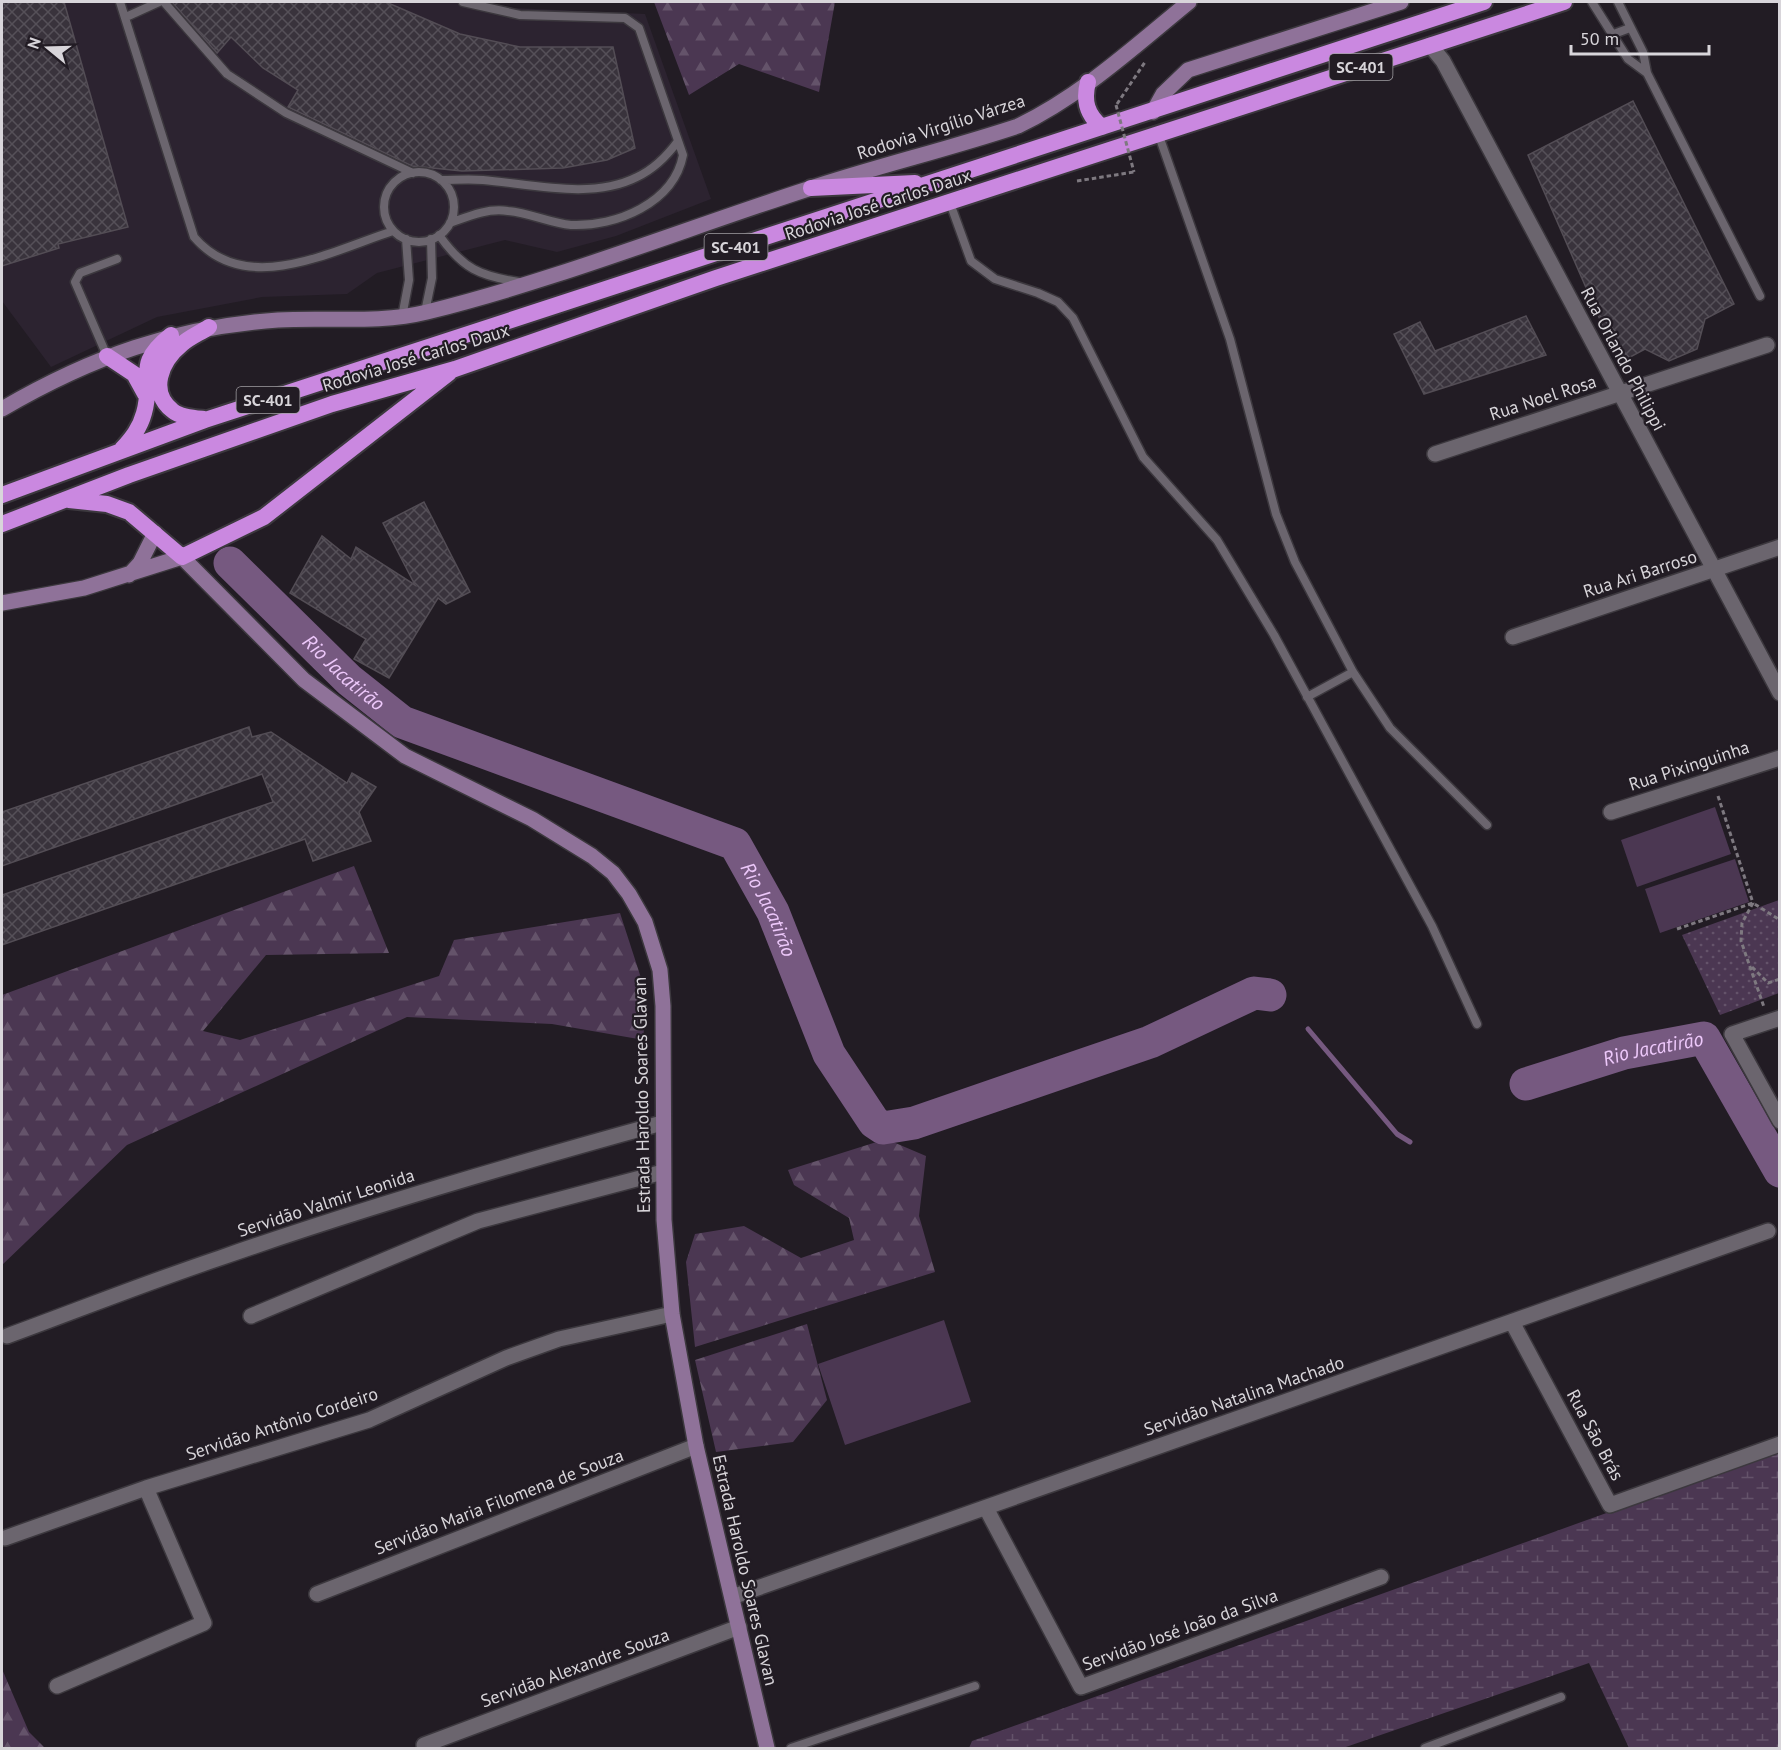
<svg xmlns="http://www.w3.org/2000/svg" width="1781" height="1750" viewBox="0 0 1781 1750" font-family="'PT Sans',sans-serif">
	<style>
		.built { fill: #2c2330 }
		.forest { fill: url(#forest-firs) }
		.wetland { fill: url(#wetland-marsh) }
		.park { fill: url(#park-dots) }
		.pitch { fill: #4b3752 }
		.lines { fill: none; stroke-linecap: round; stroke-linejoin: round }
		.stream { stroke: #765980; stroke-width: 5 }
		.river { stroke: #765980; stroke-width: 33 }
		.building { fill: url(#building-cross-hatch); stroke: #534d55; stroke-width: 1.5 }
		.service-casing { stroke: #3c383e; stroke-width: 11 }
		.minor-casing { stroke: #3c383e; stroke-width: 18 }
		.secondary-casing { stroke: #3c383e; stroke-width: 18 }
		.trunk-casing { stroke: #3c383e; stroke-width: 20 }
		.path { stroke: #7e7980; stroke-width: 3; stroke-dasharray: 4.5 3; stroke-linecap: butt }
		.service { stroke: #6b656e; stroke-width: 8 }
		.minor { stroke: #6b656e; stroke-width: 15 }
		.secondary { stroke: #8f7299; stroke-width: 15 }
		.trunk { stroke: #ca88e0; stroke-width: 16 }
		.path-bridge { stroke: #7e7980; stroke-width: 3; stroke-dasharray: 4.5 3; stroke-linecap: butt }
		.labels { text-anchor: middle; stroke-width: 4.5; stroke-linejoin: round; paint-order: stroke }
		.shield { fill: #221c24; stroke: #a19ea3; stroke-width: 1.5 }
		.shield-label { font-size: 16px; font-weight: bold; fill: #d8d5da }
		.street-label { font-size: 18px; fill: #d8d5da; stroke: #221c24 }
		.water-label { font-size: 20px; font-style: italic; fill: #edc8fa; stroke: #221c24 }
	</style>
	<defs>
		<pattern id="forest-firs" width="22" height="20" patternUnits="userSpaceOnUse" patternTransform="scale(1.5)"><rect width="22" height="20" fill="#4b3752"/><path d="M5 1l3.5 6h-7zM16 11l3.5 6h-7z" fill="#64536a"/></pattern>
		<pattern id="wetland-marsh" width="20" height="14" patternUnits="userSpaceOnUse" patternTransform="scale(1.5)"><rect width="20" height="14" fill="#4b3752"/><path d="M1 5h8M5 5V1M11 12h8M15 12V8" fill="none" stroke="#64536a"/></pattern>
		<pattern id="park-dots" width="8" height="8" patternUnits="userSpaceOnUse" patternTransform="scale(1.5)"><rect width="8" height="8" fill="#4b3752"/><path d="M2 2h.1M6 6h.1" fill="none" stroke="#64536a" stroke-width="1.8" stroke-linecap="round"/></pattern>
		<pattern id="building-cross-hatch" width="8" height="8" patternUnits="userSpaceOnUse" patternTransform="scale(1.5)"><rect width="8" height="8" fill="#39333c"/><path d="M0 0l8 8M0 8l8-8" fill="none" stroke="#555058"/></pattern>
	</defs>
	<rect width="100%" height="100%" fill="#221c24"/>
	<path class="built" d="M 2,2 L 487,2 L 491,7 L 645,14 L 711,199 L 616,236 L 557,252 L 505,240 L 377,273 L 347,294 L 262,297 L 157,317 L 51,367 L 2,301 Z"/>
	<path class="forest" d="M 654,2 L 835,2 L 819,92 L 739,64 L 689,95 Z
		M 354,866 L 389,953 L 266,955 L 203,1031 L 240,1040 L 439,976 L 454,940 L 620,913 L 642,981 L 644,1040 L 552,1024 L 407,1017 L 127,1145 L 2,1265 L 2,995 Z
		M 886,1139 L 926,1156 L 919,1216 L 935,1272 L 695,1347 L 686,1262 L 695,1234 L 744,1226 L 801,1258 L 854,1240 L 849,1218 L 794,1185 L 788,1170 Z
		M 807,1324 L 827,1400 L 793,1442 L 716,1452 L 695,1360 Z
		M 2,1669 L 29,1732 L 45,1748 L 2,1748 Z"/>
	<path class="wetland" d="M 1779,1451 L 1779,1748 L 1629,1748 L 1589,1663 L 1343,1748 L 969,1748 L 972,1741 Z"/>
	<path class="park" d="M 1779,900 L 1779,993 L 1720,1015 L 1682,935 Z"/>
	<path class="pitch" d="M 1715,807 L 1731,854 L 1637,887 L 1621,840 Z
		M 1735,859 L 1749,902 L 1660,933 L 1645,889 Z
		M 944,1320 L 971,1402 L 845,1445 L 818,1364 Z"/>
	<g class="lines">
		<path class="stream" d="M 1308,1029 L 1397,1134 L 1410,1142"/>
		<g class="river">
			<path id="s1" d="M 230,563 L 349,680 L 402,722 L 735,844 L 773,912 L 829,1054 L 874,1122 L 883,1128 L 914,1123 L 1150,1042 L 1254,993 L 1270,995"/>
			<path id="s2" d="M 1526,1084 L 1624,1053 L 1704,1038 L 1780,1171"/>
		</g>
	</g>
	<path class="building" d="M 2,2 L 64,2 L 128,227 L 58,244 L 59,248 L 2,266 Z
		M 172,2 L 386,2 L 460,34 L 520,47 L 613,47 L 635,148 L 607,160 L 563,168 L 462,171 L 412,166 L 288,107 L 298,90 L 263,68 L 231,37 L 217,53 Z
		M 1633,101 L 1734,304 L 1705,319 L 1697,349 L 1669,361 L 1645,349 L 1619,363 L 1528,155 Z
		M 1526,316 L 1546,355 L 1424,394 L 1394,334 L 1420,322 L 1435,351 Z
		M 424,502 L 470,592 L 446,604 L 438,598 L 389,678 L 354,659 L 366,639 L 290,593 L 322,536 L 351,559 L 356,547 L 415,585 L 383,523 Z
		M 249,727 L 252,737 L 271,732 L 347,783 L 352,773 L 376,787 L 359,812 L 371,841 L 313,861 L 305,839 L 2,945 L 2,895 L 273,802 L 262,774 L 2,866 L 2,812 Z"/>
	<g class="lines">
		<g class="service-casing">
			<path id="service" d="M 120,2 L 194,237 C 246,298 331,251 393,231
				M 164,2 L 227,74 L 286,113 L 413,173
				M 1592,2 L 1628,59 L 1647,73
				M 1618,2 L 1643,52 L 1647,73 L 1760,296
				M 126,17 L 159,2
				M 1611,35 L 1630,28
				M 1158,133 L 1230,339 L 1276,514 L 1295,562 L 1353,672 L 1390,728 L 1487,825
				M384 207a35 35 0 1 1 70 0a35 35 0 1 1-70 0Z
				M 441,180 C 455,180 469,179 483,180 C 531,184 592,200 637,177 C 654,169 667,156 678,141
				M 950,203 L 971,261 L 995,279 L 1038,293 L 1058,302 L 1073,318 L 1143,457 L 1217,540 L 1274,635 L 1432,926 L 1477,1024
				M 450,223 C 469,216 487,208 508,211 C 530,213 550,223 571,225 C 616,227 674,203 683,155 L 639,28 L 625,18 L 520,15 L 463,2
				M 439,235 C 463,269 480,276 519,282
				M 425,312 L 432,278 L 431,239
				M 402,317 L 409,280 L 406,239
				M 107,356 L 75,282 L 80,273 L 117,259
				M 1307,697 L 1353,672
				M 791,1748 L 975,1686
				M 1425,1748 L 1561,1697"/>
		</g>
		<g class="minor-casing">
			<path id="minor" d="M 1430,45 L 1443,61 L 1780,693
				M 1435,454 L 1767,345
				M 1513,637 L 1780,547
				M 1611,812 L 1780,758
				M 1780,1018 L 1732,1034 L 1780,1121
				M 251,1316 L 478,1221 L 663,1172
				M 1512,1322 L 1610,1505 L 1780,1444
				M 7,1336 C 78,1310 148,1282 220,1258 C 365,1207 513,1164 662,1123
				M 986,1508 L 1081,1687 L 1381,1577
				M 5,1538 L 146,1488 L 369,1420 L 506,1358 L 559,1339 L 672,1314
				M 317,1594 L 696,1446
				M 732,1597 L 1768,1231
				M 57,1686 L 204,1623 L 146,1488
				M 424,1745 L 739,1627"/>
		</g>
		<g class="secondary-casing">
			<path id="secondary" d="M 1153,112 L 1163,94 L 1188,70 L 1401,2
				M 2,409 C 91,357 175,327 278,320 C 327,317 379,324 427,312 C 556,280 682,230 808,189 C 877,166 949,149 1018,126 C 1081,96 1135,46 1189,2
				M 129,575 L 140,563 L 155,533
				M 2,603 L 84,588 L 182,557 L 304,680 L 405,756 L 532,819 L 592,856 L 613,873 L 629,894 L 645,922 L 660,970 L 663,1006 L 664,1220 L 672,1314 L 696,1446 L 767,1748"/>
		</g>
		<g class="trunk-casing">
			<path id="trunk" d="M 1088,82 C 1083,101 1087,115 1102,127
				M 811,188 L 915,183
				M 107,356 L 134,374 L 145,394
				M 204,419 C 194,418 180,417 173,411 C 148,392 161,361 182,344 C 190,337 200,333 209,327
				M 122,449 C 132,438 140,428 144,413 C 155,375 132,366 171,335
				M 2,495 L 205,420 L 1484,2
				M 69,500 L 107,504 L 129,512 L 182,557 L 264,517 L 449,373
				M 2,524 L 129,475 L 332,404 L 455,369 L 716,278 L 1564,2"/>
		</g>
		<path class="path" d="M 1117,104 L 1145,62
			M 1077,181 L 1134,172
			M 1718,796 L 1753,903 L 1742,923 L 1741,941 L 1764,1007
			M 1677,929 L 1753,903 L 1780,920
			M 1752,967 L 1768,983 L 1780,979"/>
		<use href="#service" class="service"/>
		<use href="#minor" class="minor"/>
		<use href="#secondary" class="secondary"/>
		<use href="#trunk" class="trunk"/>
		<path class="path-bridge" d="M 1116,105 L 1134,172"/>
	</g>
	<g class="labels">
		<g class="shield">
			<rect x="1329.5" y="54" width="63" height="26" rx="4.5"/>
			<rect x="704.5" y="234" width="63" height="26" rx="4.5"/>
			<rect x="236.5" y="387" width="63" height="26" rx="4.5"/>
		</g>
		<g class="shield-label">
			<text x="1361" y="73">SC-401</text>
			<text x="736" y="253">SC-401</text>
			<text x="268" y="406">SC-401</text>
		</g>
		<g class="street-label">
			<text transform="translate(941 127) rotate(-18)" y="6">Rodovia Virgílio Várzea</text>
			<text transform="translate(878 205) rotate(-18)" y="6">Rodovia José Carlos Daux</text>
			<text transform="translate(416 358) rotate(-17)" y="6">Rodovia José Carlos Daux</text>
			<text transform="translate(1623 359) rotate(62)" y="6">Rua Orlando Philippi</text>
			<text transform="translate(1543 398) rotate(-18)" y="6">Rua Noel Rosa</text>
			<text transform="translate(1640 574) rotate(-18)" y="6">Rua Ari Barroso</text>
			<text transform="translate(1689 766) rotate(-18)" y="6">Rua Pixinguinha</text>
			<text transform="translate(642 1095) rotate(-91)" y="6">Estrada Haroldo Soares Glavan</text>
			<text transform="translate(326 1203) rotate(-18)" y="6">Servidão Valmir Leonida</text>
			<text transform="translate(1244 1396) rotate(-19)" y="6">Servidão Natalina Machado</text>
			<text transform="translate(282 1424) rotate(-18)" y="6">Servidão Antônio Cordeiro</text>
			<text transform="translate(1595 1435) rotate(62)" y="6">Rua São Brás</text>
			<text transform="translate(499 1502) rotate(-21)" y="6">Servidão Maria Filomena de Souza</text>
			<text transform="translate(745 1570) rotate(77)" y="6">Estrada Haroldo Soares Glavan</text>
			<text transform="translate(1180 1630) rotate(-20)" y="6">Servidão José João da Silva</text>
			<text transform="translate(575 1668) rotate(-20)" y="6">Servidão Alexandre Souza</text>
		</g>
		<g class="water-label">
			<text dy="7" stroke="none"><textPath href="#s1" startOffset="158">Rio Jacatirão</textPath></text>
			<text dy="7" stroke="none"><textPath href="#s1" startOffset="663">Rio Jacatirão</textPath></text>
			<text dy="7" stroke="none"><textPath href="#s2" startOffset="132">Rio Jacatirão</textPath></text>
		</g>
	</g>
	<rect width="1781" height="1750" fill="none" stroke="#d8d5da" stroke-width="6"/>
	<g transform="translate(48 48) rotate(289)" stroke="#221c24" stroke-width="4.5" paint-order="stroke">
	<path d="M0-4.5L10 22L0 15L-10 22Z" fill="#d8d5da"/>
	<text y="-9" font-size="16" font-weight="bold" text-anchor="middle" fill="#d8d5da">N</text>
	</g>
	<path d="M1571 45v9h138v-9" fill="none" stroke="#d8d5da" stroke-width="3"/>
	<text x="1580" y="45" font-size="18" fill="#d8d5da" stroke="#221c24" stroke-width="4.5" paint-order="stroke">50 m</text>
</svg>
